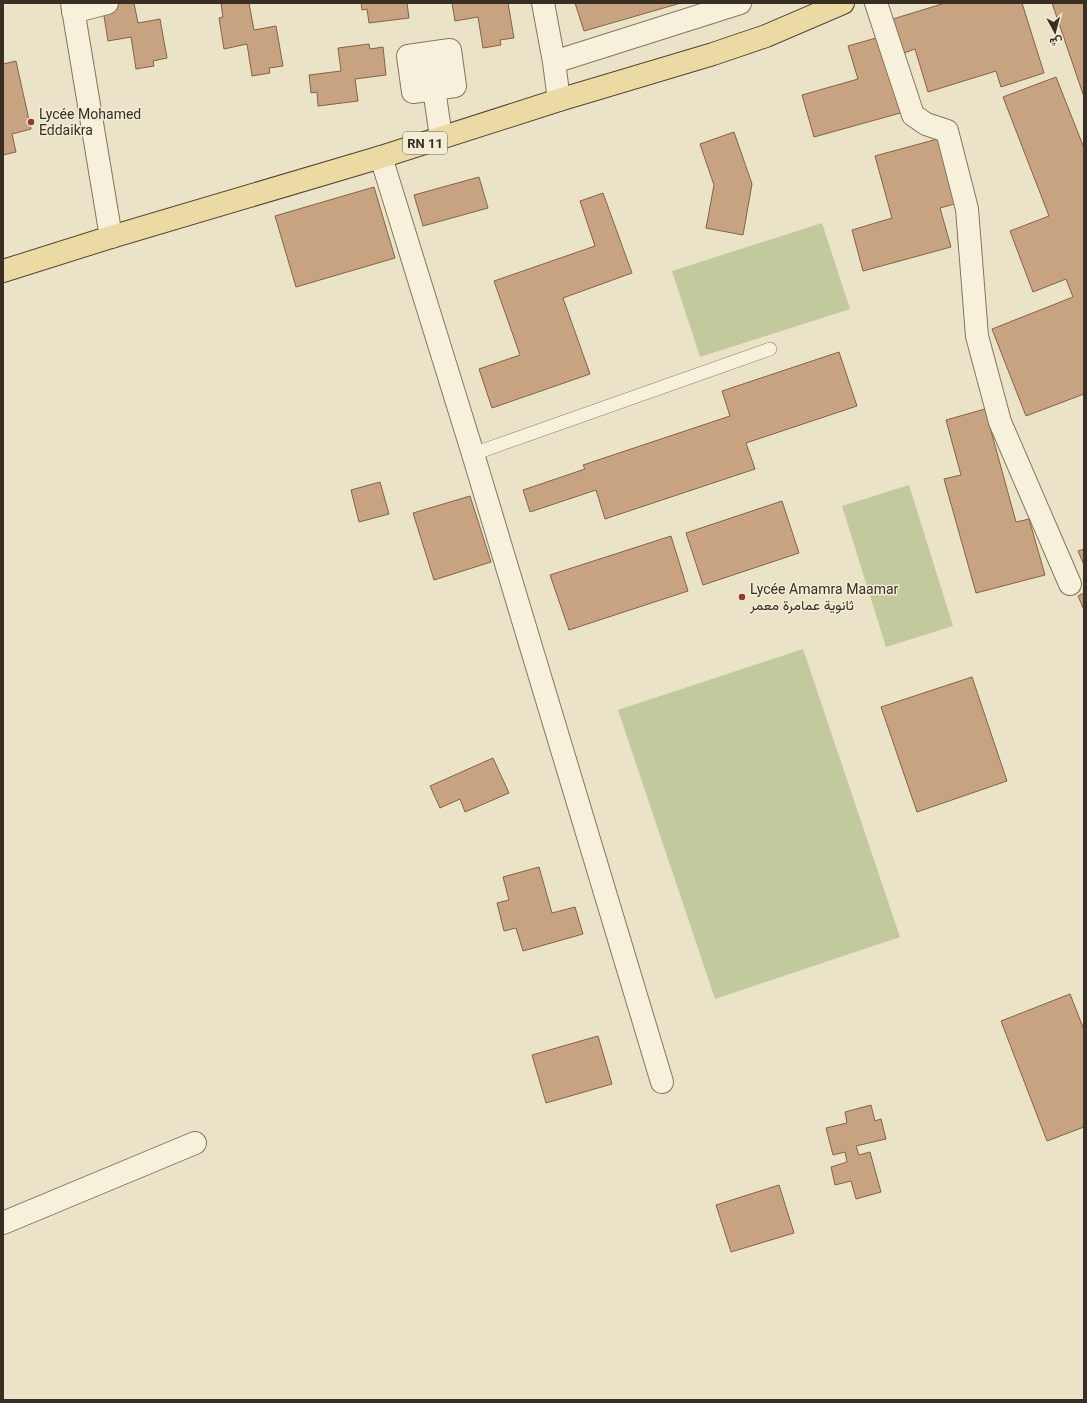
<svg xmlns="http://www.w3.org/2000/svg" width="1087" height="1403" viewBox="0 0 1087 1403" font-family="Georgia,Vazirmatn,serif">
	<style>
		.green { fill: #c1c99d }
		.building { fill: #c7a381; stroke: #846346 }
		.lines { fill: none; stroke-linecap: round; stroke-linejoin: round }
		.lane-casing { stroke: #86765e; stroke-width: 14 }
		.street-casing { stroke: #86765e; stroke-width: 24 }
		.primary-casing { stroke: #554532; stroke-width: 24 }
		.lane { stroke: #f7f0db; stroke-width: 13 }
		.street { stroke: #f7f0db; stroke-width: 22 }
		.primary { stroke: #ebdaa4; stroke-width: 22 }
		.poi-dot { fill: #913933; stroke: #f3edd7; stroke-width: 1.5 }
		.labels { text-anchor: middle; stroke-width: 3; stroke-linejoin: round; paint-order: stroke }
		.shield { fill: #f3edd7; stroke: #706758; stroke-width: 1 }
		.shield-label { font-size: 13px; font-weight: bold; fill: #382e21 }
		.poi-label { font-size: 14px; fill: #382e21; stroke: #f3edd7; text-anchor: start }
	</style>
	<rect width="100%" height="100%" fill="#ebe3c8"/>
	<path class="green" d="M 822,223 L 850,309 L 700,357 L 672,271 Z
		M 909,485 L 953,626 L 886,647 L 842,506 Z
		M 803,649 L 900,937 L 715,999 L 618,710 Z"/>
	<path class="building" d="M 106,3 L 134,3 L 138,23 L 160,19 L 167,58 L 153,61 L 154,66 L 136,69 L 131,37 L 108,41 L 103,10 Z
		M 227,3 L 249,3 L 254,30 L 276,26 L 283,66 L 269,68 L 270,73 L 252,76 L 247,44 L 224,49 L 219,18 L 223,17 L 221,4 Z
		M 361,3 L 407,3 L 409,18 L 369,23 L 367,9 L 362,10 Z
		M 452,3 L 508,3 L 514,38 L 500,40 L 501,45 L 483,48 L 478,17 L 455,21 Z
		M 575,3 L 681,3 L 584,31 Z
		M 945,3 L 1022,3 L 1044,73 L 1001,87 L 996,71 L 928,92 L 915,49 L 904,53 L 893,19 Z
		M 1052,3 L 1084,3 L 1084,97 Z
		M 883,36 L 904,112 L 814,137 L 802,95 L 858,79 L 848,46 Z
		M 369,44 L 370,49 L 383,47 L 386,75 L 355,79 L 358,101 L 318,106 L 317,92 L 311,93 L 309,75 L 341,71 L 338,48 Z
		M 16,61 L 31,129 L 12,134 L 16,152 L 3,155 L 3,64 Z
		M 1056,77 L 1084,148 L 1084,394 L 1026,416 L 992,329 L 1073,297 L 1066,279 L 1033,292 L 1010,231 L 1049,216 L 1003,97 Z
		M 734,132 L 752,184 L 743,235 L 706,228 L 714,185 L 700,144 Z
		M 941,138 L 958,203 L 940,208 L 951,247 L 863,271 L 852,230 L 892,218 L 875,156 Z
		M 479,177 L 488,208 L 423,226 L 414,195 Z
		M 374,187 L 395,258 L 296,287 L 275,216 Z
		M 603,193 L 632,273 L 563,298 L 590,374 L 492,408 L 479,369 L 520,355 L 494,281 L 595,246 L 580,201 Z
		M 839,352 L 857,406 L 746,443 L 755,469 L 605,519 L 596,490 L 530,512 L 523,490 L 585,469 L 583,465 L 730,416 L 722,391 Z
		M 985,409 L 1016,522 L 1029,519 L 1045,575 L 976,593 L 944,479 L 961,475 L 946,420 Z
		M 380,482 L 389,514 L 359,522 L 351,490 Z
		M 470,496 L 491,562 L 434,580 L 413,513 Z
		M 782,501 L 799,553 L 703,585 L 686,533 Z
		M 671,536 L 688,591 L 569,630 L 550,575 Z
		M 1084,549 L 1084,565 L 1078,551 Z
		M 1084,593 L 1084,610 L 1078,596 Z
		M 972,677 L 1007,781 L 917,812 L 881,707 Z
		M 493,758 L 509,793 L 465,812 L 460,799 L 440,808 L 430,786 Z
		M 539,867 L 552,913 L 575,907 L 583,934 L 523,951 L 516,928 L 504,931 L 497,903 L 509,900 L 503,877 Z
		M 1070,994 L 1084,1030 L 1084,1127 L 1047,1141 L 1001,1021 Z
		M 598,1036 L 612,1084 L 546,1103 L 532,1055 Z
		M 871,1105 L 875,1121 L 881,1119 L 886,1139 L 856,1146 L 859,1155 L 870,1152 L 881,1192 L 856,1199 L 851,1181 L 835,1185 L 831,1167 L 847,1162 L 845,1152 L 833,1155 L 826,1128 L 847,1123 L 845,1112 Z
		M 779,1185 L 794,1233 L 731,1252 L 716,1205 Z"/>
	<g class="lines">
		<g class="lane-casing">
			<path id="lane" d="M 473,454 L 770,349"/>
		</g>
		<g class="street-casing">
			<path id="street" d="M 72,3 L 111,237
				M 543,3 L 554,62 L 559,100
				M 876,3 L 913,115 L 926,124 L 947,131 L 967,209 L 977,336 L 1000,422 L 1070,584
				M 73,12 L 107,3
				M 429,53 L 434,89 L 413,92 L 408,56 L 450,50 L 455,86 L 434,89 L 441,137
				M 554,62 L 740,3
				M 381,157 L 473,454 L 662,1082
				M 3,1223 L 195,1143"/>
		</g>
		<g class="primary-casing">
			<path id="primary" d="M 3,271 L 111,237 L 381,157 L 559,100 L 713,54 L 766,36 L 843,3"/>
		</g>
		<use href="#lane" class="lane"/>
		<use href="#street" class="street"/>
		<use href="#primary" class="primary"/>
	</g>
	<g class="poi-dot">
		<circle cx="31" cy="122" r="4"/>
		<circle cx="742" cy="597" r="4"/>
	</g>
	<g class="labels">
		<rect class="shield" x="403" y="132" width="44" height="22" rx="3"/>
		<g class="shield-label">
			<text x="425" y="148">RN 11</text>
		</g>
		<g class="poi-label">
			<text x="39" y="119">Lycée Mohamed<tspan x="39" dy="16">Eddaikra</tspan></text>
			<text x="750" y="594">Lycée Amamra Maamar<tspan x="750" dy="16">ثانوية عمامرة معمر</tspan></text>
		</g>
	</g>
	<rect width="1087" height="1403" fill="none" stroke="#382e21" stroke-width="8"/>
	<g transform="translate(1055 32) rotate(173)" stroke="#f3edd7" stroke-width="3" paint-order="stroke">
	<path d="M0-3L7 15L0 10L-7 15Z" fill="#382e21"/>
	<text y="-6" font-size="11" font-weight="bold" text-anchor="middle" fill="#382e21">ش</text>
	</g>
</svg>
